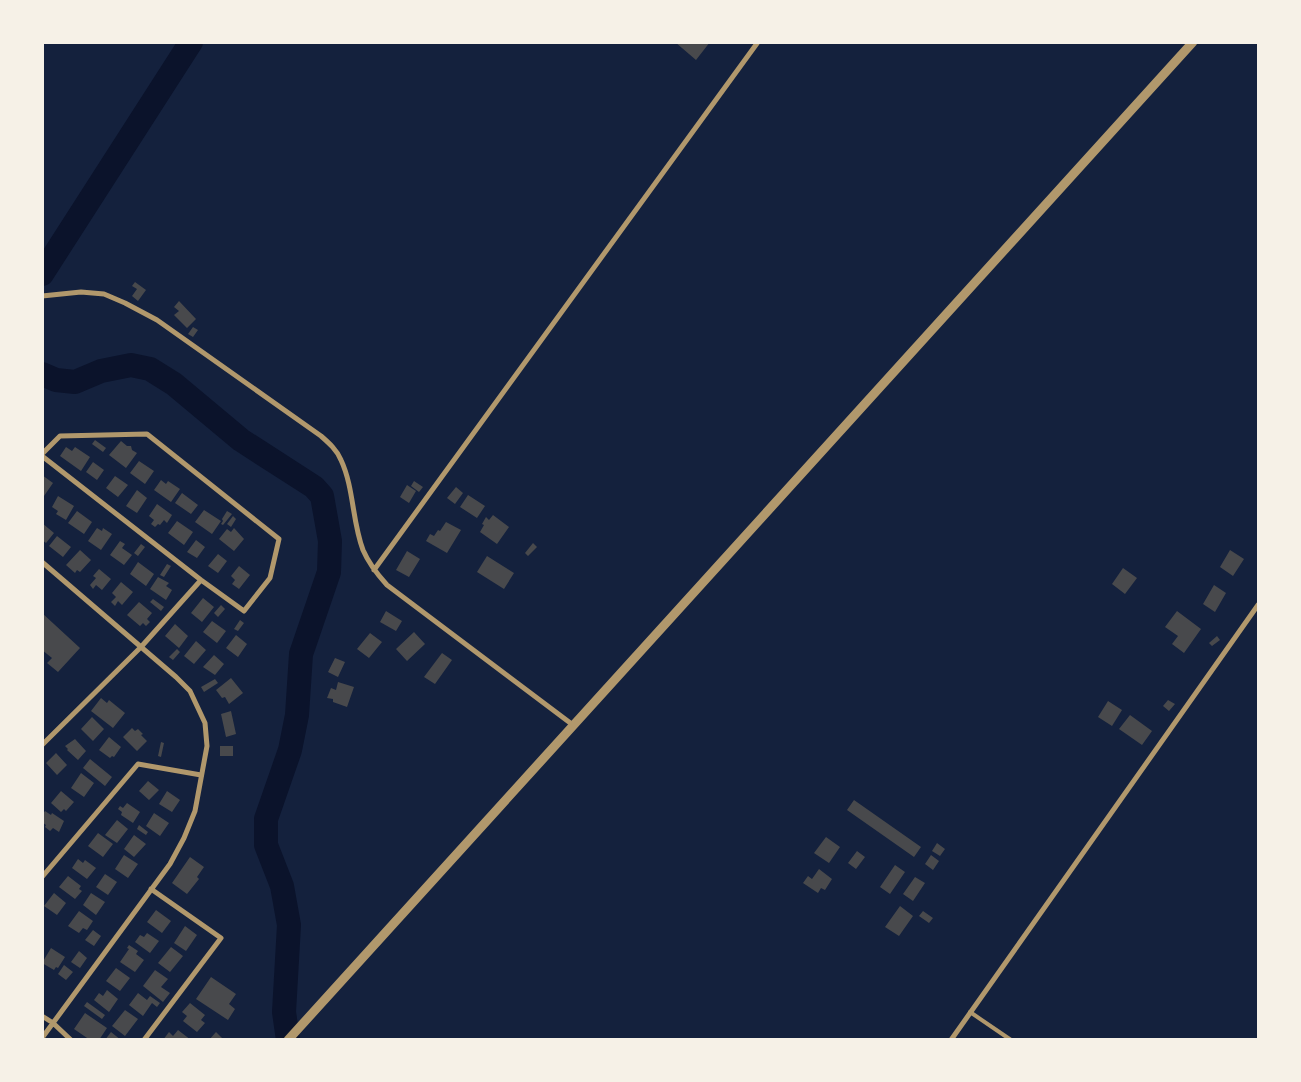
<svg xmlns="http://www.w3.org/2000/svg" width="1301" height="1082" viewBox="0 0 1301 1082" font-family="Arial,sans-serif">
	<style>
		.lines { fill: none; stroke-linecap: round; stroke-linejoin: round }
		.river { stroke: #0b132b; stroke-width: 24 }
		.building { fill: #48494c }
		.service { stroke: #b1986c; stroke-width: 4 }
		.minor { stroke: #b1986c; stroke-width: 5 }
		.tertiary { stroke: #b1986c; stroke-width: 9 }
	</style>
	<rect width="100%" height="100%" fill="#14213d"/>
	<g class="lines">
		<path class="river" d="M 42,274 L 191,42
			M 42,374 L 56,380 L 75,382 L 101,371 L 131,365 L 150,369 L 174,384 L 241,440 L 314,487 L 322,496 L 330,541 L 329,572 L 301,654 L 297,715 L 290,750 L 266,819 L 266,845 L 282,886 L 289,925 L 284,1012 L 288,1040"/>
	</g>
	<path class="building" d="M 675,42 L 710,42 L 696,60 Z
		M 135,282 L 146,290 L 138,301 L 132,296 L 137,289 L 132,286 Z
		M 179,301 L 196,319 L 187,328 L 174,315 L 179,311 L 174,307 Z
		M 193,327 L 198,330 L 193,337 L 188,334 Z
		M 95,440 L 106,448 L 103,452 L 92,444 Z
		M 121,441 L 127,446 L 131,446 L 132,450 L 137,453 L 126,468 L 109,455 Z
		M 66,447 L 72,451 L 75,447 L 90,457 L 81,471 L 60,456 Z
		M 139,461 L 154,471 L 145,484 L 130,473 Z
		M 93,462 L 104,470 L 97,480 L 86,472 Z
		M 42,475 L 53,483 L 44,496 L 42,495 Z
		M 115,476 L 128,485 L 118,497 L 106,488 Z
		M 161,480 L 166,484 L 168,481 L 180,489 L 171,502 L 154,490 Z
		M 414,481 L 423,487 L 419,492 L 411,486 Z
		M 407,485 L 416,491 L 409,503 L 400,497 Z
		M 456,487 L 463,493 L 455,504 L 447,498 Z
		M 137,490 L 147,498 L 137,513 L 126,506 Z
		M 182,493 L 198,505 L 191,514 L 175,503 Z
		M 468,495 L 485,506 L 477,518 L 460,507 Z
		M 58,496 L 74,506 L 66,520 L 56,514 L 58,511 L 52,507 Z
		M 157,504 L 172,515 L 167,523 L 164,520 L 160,525 L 158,524 L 155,527 L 151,524 L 154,520 L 149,516 Z
		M 204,510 L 221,521 L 212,534 L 195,522 Z
		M 77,511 L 92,522 L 84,534 L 68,523 Z
		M 227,511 L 232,514 L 223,525 L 221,524 L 223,521 L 222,519 Z
		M 493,515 L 509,527 L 497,544 L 480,532 L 484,525 L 482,524 L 486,517 L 489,520 Z
		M 233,516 L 236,519 L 231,527 L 227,524 Z
		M 177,521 L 193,532 L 184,545 L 168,533 Z
		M 446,522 L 461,530 L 447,553 L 426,541 L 430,534 L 434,536 L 438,530 L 440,531 Z
		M 42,523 L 54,533 L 46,543 L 42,540 Z
		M 97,528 L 102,531 L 103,528 L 112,534 L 101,550 L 88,541 Z
		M 234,528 L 244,539 L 234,551 L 219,539 L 227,529 L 231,532 Z
		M 57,536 L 71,547 L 63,557 L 49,546 Z
		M 196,540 L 205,547 L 197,558 L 187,552 Z
		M 120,541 L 125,544 L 122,548 L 132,555 L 124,565 L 110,555 Z
		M 533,543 L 537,547 L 528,556 L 525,553 Z
		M 141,544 L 145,547 L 138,556 L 134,553 Z
		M 80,550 L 91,560 L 80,572 L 77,570 L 75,573 L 66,565 Z
		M 1230,550 L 1244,559 L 1233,576 L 1220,567 Z
		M 407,551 L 420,559 L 409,577 L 396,570 Z
		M 218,554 L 227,561 L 218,573 L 208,566 Z
		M 487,556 L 514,573 L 504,589 L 477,572 Z
		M 138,562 L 154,574 L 146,586 L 130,574 Z
		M 167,564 L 171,566 L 164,577 L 160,575 Z
		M 239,566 L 250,575 L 239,589 L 232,584 L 235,580 L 231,576 Z
		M 1123,568 L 1137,578 L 1125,594 L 1112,584 Z
		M 99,569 L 111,579 L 102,590 L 96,585 L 93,589 L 90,585 L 96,578 L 93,576 Z
		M 158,577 L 169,583 L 166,586 L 172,590 L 166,600 L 150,589 Z
		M 121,582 L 133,592 L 122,605 L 118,601 L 115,606 L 111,602 L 116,597 L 112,593 Z
		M 1214,585 L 1226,593 L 1215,612 L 1203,604 Z
		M 203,598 L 214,607 L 202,622 L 191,613 Z
		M 153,599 L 164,607 L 161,611 L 150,602 Z
		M 139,602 L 152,613 L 147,619 L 150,622 L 146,626 L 143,623 L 140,626 L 127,615 Z
		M 221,605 L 225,609 L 218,617 L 214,613 Z
		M 386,611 L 402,621 L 396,631 L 380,622 Z
		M 1177,611 L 1201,629 L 1184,653 L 1172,644 L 1178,636 L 1165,627 Z
		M 42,613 L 80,648 L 58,672 L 47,663 L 52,658 L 42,650 Z
		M 240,620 L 244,623 L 238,631 L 234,629 Z
		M 212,621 L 226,631 L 217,643 L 203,632 Z
		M 175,624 L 188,636 L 179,648 L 165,636 Z
		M 414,632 L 425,644 L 407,661 L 396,649 Z
		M 370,633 L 382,642 L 369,658 L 357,649 Z
		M 236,635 L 247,644 L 238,657 L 226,648 Z
		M 1217,636 L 1220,640 L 1212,646 L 1209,643 Z
		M 196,641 L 206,650 L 194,664 L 184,656 Z
		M 177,649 L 180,652 L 173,660 L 169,657 Z
		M 442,653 L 452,660 L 435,684 L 424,677 Z
		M 214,655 L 224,664 L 215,675 L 203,667 Z
		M 335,658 L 345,662 L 338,677 L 328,672 Z
		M 231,678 L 243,693 L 229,704 L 225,697 L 222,698 L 216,690 Z
		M 215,679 L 218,683 L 204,692 L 201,687 Z
		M 338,682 L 354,687 L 347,707 L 333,702 L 333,699 L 327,698 L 331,688 L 336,690 Z
		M 101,698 L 107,703 L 109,700 L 125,713 L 113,728 L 91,711 Z
		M 1168,700 L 1175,704 L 1169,711 L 1163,706 Z
		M 1108,701 L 1122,710 L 1112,726 L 1098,717 Z
		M 231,711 L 236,734 L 226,737 L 221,714 Z
		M 1130,715 L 1152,731 L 1142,745 L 1119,729 Z
		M 92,717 L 104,729 L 93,741 L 81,729 Z
		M 132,728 L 135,731 L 138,729 L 143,734 L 141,735 L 147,741 L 137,751 L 123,737 Z
		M 109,737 L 121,747 L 114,757 L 112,756 L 110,758 L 99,750 Z
		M 75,739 L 86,751 L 78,760 L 67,750 L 68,749 L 65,746 Z
		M 161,742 L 164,743 L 161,757 L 158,756 Z
		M 220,746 L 233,746 L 233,756 L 220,756 Z
		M 56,753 L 67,765 L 57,775 L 46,763 Z
		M 90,759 L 112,777 L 105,786 L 83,768 Z
		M 81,773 L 94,783 L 84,797 L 71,788 Z
		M 148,781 L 159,790 L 149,800 L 139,791 Z
		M 61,791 L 74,802 L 66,811 L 64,809 L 61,812 L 51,803 Z
		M 167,791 L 180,800 L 172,812 L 159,804 Z
		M 854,800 L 921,847 L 914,857 L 847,810 Z
		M 127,803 L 140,812 L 133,823 L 121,815 L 122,812 L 118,809 L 120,806 L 123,808 Z
		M 45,811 L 51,815 L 52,813 L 64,821 L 59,832 L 53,828 L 50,831 L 45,827 L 46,825 L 42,822 L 42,815 Z
		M 154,813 L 169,823 L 160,836 L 146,826 Z
		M 117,820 L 128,829 L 117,843 L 105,835 Z
		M 139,825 L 148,832 L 146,835 L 137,829 Z
		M 98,833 L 113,844 L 103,857 L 88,846 Z
		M 134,835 L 146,844 L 134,857 L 124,849 Z
		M 826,837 L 840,847 L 829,863 L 814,853 Z
		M 937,843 L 945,849 L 940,856 L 932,851 Z
		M 857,851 L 865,857 L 856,869 L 848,863 Z
		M 124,855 L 138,864 L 128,878 L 115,869 Z
		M 931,855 L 939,861 L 933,870 L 925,864 Z
		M 190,857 L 204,867 L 197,877 L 199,879 L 187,894 L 172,883 Z
		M 78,859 L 83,863 L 85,860 L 96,868 L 87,879 L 72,868 Z
		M 895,865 L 905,872 L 890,894 L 880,887 Z
		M 819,869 L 832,879 L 825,890 L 821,888 L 818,893 L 803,883 L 808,876 L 812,879 Z
		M 105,874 L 117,882 L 108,895 L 96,887 Z
		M 68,876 L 81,886 L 79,889 L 82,891 L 75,899 L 59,887 Z
		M 915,877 L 925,883 L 913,901 L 903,894 Z
		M 54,893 L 66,903 L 57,915 L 44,906 Z
		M 91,893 L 105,902 L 96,915 L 83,905 Z
		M 900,906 L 913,916 L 899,936 L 885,927 Z
		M 156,910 L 171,921 L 162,933 L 147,922 Z
		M 79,911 L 93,921 L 87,930 L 83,928 L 79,933 L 68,926 Z
		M 923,911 L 933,918 L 929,923 L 919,916 Z
		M 185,926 L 197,935 L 186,951 L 174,943 Z
		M 93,930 L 101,936 L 94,946 L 85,940 Z
		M 147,933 L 159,941 L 150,953 L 135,942 L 140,935 L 144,937 Z
		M 129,945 L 138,951 L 136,954 L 144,960 L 135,972 L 120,962 L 129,949 L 127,948 Z
		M 171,947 L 183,956 L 170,972 L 158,963 Z
		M 51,948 L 65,957 L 58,968 L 56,967 L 54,970 L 42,963 Z
		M 79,951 L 87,958 L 80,968 L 71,962 Z
		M 64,965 L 73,972 L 66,980 L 58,974 Z
		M 116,968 L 130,978 L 120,991 L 106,981 Z
		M 155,970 L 168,979 L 161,987 L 170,993 L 163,1002 L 143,986 Z
		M 211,977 L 236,994 L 229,1004 L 235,1009 L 228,1020 L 196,999 Z
		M 107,990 L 118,999 L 109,1012 L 94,1000 L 99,993 L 103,996 Z
		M 138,993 L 147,1000 L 150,996 L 160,1003 L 157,1007 L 152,1003 L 143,1016 L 129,1005 Z
		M 87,1002 L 105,1015 L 102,1019 L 84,1006 Z
		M 190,1003 L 205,1015 L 201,1020 L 205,1023 L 197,1032 L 183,1021 L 187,1016 L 182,1012 Z
		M 125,1010 L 138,1019 L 125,1036 L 112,1026 Z
		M 85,1013 L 107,1028 L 99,1040 L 90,1040 L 74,1029 Z
		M 178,1030 L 191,1040 L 163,1040 L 169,1032 L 173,1036 Z
		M 111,1032 L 121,1040 L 105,1040 Z
		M 216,1032 L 224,1040 L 209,1040 Z"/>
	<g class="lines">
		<path class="service" d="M 970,1012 L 1011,1040"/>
		<path class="minor" d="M 42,296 L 81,292 L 104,294 L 125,303 L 157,320 L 321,436 C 329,443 337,450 341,460 C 354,488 352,521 363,550 C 369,564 377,574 387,585 L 573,725
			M 42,454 L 60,436 L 147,434 L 279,539 L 270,578 L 244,611 L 201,580 L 42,456
			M 42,562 L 176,677 L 190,691 L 205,723 L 207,746 L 195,811 L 184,838 L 170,864 L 42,1038
			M 374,570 L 758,42
			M 42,745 L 141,647 L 201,580
			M 42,877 L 138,764 L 201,775
			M 42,1016 L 53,1023 L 71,1040
			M 144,1040 L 221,938 L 151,889
			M 951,1040 L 1258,605"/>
		<path class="tertiary" d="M 288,1040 L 1193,42"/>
	</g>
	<rect width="1301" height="1082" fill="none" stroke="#f6f1e7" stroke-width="88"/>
</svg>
